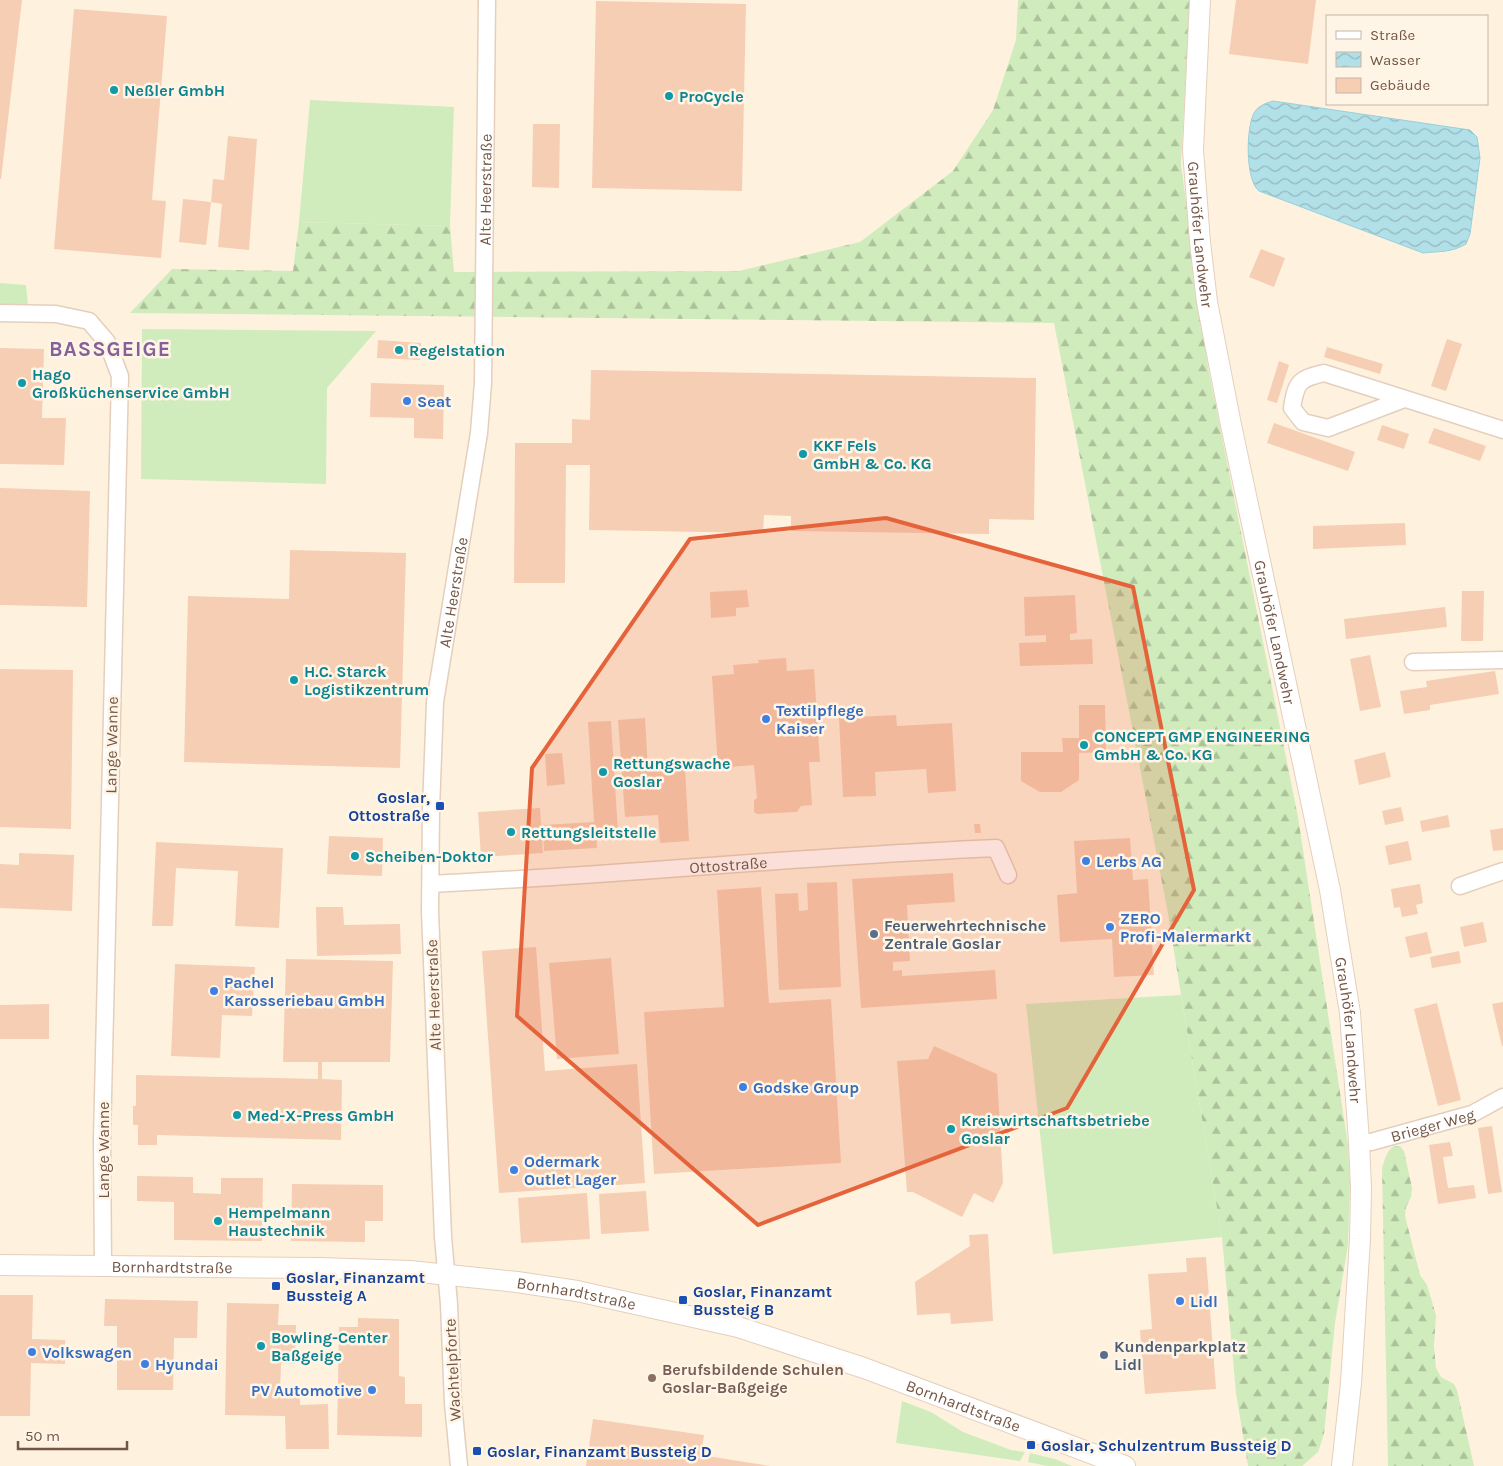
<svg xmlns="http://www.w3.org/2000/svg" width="1503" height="1466" viewBox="0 0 1503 1466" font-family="Karla,sans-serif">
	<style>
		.grass { fill: #d0ecbd }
		.forest { fill: url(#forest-firs) }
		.water { fill: url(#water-waves); stroke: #98d0db }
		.building { fill: #f5ceb4 }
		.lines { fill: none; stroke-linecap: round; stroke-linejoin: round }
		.minor-casing { stroke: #e4cfbd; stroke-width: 19 }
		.tertiary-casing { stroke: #e4cfbd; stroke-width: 22 }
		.minor { stroke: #fff; stroke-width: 16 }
		.tertiary { stroke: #fff; stroke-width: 20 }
		.marked { fill: #e5633b; fill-opacity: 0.2; stroke: #e5633b; stroke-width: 4; stroke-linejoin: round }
		.culture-dot { fill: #0f9aa8; stroke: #fff5e6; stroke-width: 2 }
		.shop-dot { fill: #3f7fe0; stroke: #fff5e6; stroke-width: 2 }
		.transit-dot { fill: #1a4fb4; stroke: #fff5e6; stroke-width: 2 }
		.service-dot { fill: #5c6f8a; stroke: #fff5e6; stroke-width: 2 }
		.education-dot { fill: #8d6e63; stroke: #fff5e6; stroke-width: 2 }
		.labels { text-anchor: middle; stroke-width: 5; stroke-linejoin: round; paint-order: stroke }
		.culture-label { font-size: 16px; font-weight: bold; fill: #0d838f; stroke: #fff5e6; text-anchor: start }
		.street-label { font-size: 16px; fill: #755645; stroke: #fff5e6 }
		.shop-label { font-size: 16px; font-weight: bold; fill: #366cbe; stroke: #fff5e6; text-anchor: start }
		.transit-label { font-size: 16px; font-weight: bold; fill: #164399; stroke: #fff5e6; text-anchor: start }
		.service-label { font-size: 16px; font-weight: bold; fill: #4e5e75; stroke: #fff5e6; text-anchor: start }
		.education-label { font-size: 16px; font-weight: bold; fill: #785e54; stroke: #fff5e6; text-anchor: start }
		.district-label { font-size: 21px; font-weight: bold; letter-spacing: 1px; fill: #866099; stroke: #fff5e6 }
	</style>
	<defs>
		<pattern id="forest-firs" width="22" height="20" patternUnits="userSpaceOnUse" patternTransform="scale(1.25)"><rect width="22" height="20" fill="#d0ecbd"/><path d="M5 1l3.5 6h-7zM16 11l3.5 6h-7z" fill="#adc29b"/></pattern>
		<pattern id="water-waves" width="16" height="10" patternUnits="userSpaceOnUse" patternTransform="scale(1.25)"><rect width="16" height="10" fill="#b2e0e8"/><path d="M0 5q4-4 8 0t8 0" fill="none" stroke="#95b8be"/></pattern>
	</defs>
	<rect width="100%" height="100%" fill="#fef2df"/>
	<path class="grass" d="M 310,100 L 454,107 L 450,226 L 299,222 Z
		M 0,283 L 26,285 L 28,305 L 0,305 Z
		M 142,329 L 376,331 L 327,388 L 326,484 L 141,479 Z
		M 1181,995 L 1222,1237 L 1053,1254 L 1026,1004 Z
		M 902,1401 L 931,1412 L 963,1432 L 1011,1450 L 1025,1452 L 1020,1461 L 896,1443 Z
		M 1030,1453 L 1055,1459 L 1072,1466 L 1047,1466 L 1028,1462 Z"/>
	<path class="forest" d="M 1018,0 L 1190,0 L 1181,164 L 1208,367 L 1298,817 L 1348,1145 L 1350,1184 L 1348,1245 L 1335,1323 L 1324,1434 L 1318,1452 L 1302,1466 L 1248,1466 L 1236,1393 L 1222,1237 L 1181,995 L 1167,908 L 1054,323 L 130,313 L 172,269 L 293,271 L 299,222 L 450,226 L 454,272 L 739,271 L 860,242 L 953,171 L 993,110 L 1016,40 Z
		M 1395,1146 L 1400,1146 L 1404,1151 L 1412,1188 L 1411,1197 L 1406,1207 L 1405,1216 L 1420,1275 L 1427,1285 L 1436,1315 L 1434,1346 L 1436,1368 L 1441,1377 L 1454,1384 L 1457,1390 L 1474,1466 L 1388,1466 L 1382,1168 C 1385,1160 1387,1148 1395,1146 Z"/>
	<path class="water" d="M 1273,101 L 1470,130 L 1477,137 L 1480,158 L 1470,234 L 1466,244 C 1451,253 1439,251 1423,253 L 1259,191 C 1245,180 1246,128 1254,113 C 1258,106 1266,103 1273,101 Z"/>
	<path class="building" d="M 0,0 L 22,0 L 1,179 L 0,179 Z
		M 1236,0 L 1316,0 L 1308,64 L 1229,54 Z
		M 596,1 L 746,4 L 742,191 L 592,188 Z
		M 74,9 L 167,16 L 152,200 L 166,201 L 161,258 L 54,249 Z
		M 533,124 L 560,124 L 559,188 L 532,187 Z
		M 228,136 L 257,139 L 249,250 L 218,247 L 222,204 L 211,202 L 206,245 L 179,242 L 183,199 L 211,202 L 213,179 L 224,180 Z
		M 1261,249 L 1285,258 L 1274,287 L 1249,277 Z
		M 1447,339 L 1462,344 L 1446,391 L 1431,386 Z
		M 378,340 L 421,343 L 420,360 L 377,358 Z
		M 1327,347 L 1383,364 L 1380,374 L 1324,357 Z
		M 0,348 L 44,349 L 42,418 L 66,418 L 64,465 L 0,464 Z
		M 1279,361 L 1289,365 L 1277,403 L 1267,400 Z
		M 591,370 L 1036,378 L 1034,520 L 989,519 L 989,534 L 791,531 L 791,516 L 764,515 L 763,533 L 589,530 L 590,465 L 566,465 L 565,583 L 514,583 L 515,443 L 572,443 L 572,419 L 590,420 Z
		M 371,383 L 444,385 L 443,439 L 414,438 L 414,418 L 370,417 Z
		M 1274,423 L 1355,452 L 1348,471 L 1267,443 Z
		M 1382,425 L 1409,434 L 1404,449 L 1377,440 Z
		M 1434,428 L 1486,446 L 1480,461 L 1428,443 Z
		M 0,488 L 90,491 L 87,607 L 0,605 Z
		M 1405,523 L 1406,545 L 1313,549 L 1313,526 Z
		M 290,550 L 406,553 L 400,768 L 184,762 L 188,596 L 289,599 Z
		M 747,590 L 749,607 L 736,608 L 736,616 L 711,618 L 710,592 Z
		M 1462,591 L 1484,591 L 1483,641 L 1461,641 Z
		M 1075,595 L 1077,633 L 1070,634 L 1070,640 L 1092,639 L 1093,664 L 1020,666 L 1019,643 L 1046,642 L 1046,635 L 1025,636 L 1024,597 Z
		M 1445,607 L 1447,627 L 1346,639 L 1344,619 Z
		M 1370,655 L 1381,707 L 1360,711 L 1350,659 Z
		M 786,658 L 787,671 L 814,669 L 820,762 L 809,762 L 812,805 L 801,806 L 797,812 L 757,814 L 754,812 L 754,800 L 757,798 L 754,765 L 718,768 L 712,676 L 734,674 L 733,665 L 759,663 L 758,660 Z
		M 0,669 L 73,670 L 71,829 L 0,827 Z
		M 1495,671 L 1499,694 L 1430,705 L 1430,710 L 1404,714 L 1400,691 L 1427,687 L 1426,681 Z
		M 1079,705 L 1105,705 L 1106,752 L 1079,753 L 1079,780 L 1061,792 L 1040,792 L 1021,781 L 1021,752 L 1063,752 L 1062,738 L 1079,738 Z
		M 896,715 L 897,726 L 952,723 L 956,791 L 928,793 L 926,769 L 875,772 L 876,796 L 843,797 L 839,718 Z
		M 645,718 L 648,769 L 685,767 L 689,841 L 660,843 L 658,815 L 625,817 L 618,720 Z
		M 611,721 L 618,832 L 596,834 L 597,848 L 544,851 L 543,825 L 594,822 L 588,722 Z
		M 1385,752 L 1391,777 L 1359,785 L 1354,760 Z
		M 562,753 L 565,784 L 547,786 L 545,754 Z
		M 1401,807 L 1404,821 L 1385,825 L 1382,811 Z
		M 540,808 L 543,853 L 481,857 L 478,812 Z
		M 1448,815 L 1450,827 L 1422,832 L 1420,821 Z
		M 974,824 L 980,824 L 981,833 L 975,833 Z
		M 1503,828 L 1503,850 L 1493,851 L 1490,830 Z
		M 329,836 L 383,838 L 382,876 L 327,874 Z
		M 1130,838 L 1133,880 L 1148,879 L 1154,975 L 1114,977 L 1112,939 L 1060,942 L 1057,895 L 1077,893 L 1074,841 Z
		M 1408,841 L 1412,860 L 1389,865 L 1385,846 Z
		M 156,842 L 283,848 L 279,928 L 235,926 L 238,871 L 176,868 L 173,926 L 152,926 Z
		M 19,853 L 74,855 L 72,911 L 0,908 L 0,864 L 19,865 Z
		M 953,873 L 955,902 L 907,905 L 910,961 L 893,962 L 893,971 L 902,970 L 902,976 L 995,970 L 997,999 L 861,1008 L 852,879 Z
		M 837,882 L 841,987 L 779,990 L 775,894 L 798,893 L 799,911 L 808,910 L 807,883 Z
		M 1420,884 L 1423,903 L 1416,905 L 1418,914 L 1402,917 L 1400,907 L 1394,908 L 1391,889 Z
		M 761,887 L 769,1003 L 831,999 L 841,1163 L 654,1174 L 644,1012 L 724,1007 L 717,890 Z
		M 316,907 L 343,907 L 344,925 L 400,924 L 401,954 L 317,956 Z
		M 1483,922 L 1487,942 L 1464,947 L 1460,927 Z
		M 1427,932 L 1432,953 L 1410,958 L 1405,937 Z
		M 536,947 L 545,1071 L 637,1064 L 645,1183 L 499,1193 L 482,951 Z
		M 1459,951 L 1461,963 L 1432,968 L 1430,957 Z
		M 611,958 L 619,1054 L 557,1059 L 549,963 Z
		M 286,959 L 393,961 L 390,1062 L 322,1062 L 322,1079 L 342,1080 L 341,1140 L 157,1135 L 157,1145 L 138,1145 L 138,1125 L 133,1125 L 133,1106 L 136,1106 L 136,1075 L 318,1079 L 318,1062 L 283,1062 Z
		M 175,964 L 255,967 L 252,1016 L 222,1015 L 220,1058 L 171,1056 Z
		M 1503,1002 L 1503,1046 L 1502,1046 L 1492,1004 Z
		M 1437,1003 L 1461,1100 L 1438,1106 L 1414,1009 Z
		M 49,1004 L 49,1039 L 0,1039 L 0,1005 Z
		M 934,1046 L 997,1074 L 1003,1183 L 993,1203 L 974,1193 L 962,1217 L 913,1192 L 907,1192 L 897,1061 L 928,1059 Z
		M 1492,1126 L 1502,1192 L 1488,1194 L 1478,1128 Z
		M 1450,1142 L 1453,1156 L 1443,1157 L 1448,1188 L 1474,1185 L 1476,1198 L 1438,1204 L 1429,1145 Z
		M 137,1176 L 193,1177 L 193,1193 L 221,1194 L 221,1178 L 263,1178 L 262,1241 L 174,1240 L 174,1202 L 137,1201 Z
		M 292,1184 L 383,1185 L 383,1221 L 365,1221 L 365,1242 L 291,1241 Z
		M 646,1191 L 649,1231 L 601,1234 L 599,1194 Z
		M 587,1193 L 590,1239 L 521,1243 L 518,1198 Z
		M 988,1234 L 993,1321 L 951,1324 L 950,1313 L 917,1315 L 915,1282 L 970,1246 L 969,1235 Z
		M 1206,1257 L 1216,1389 L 1145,1394 L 1140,1330 L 1152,1329 L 1148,1274 L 1187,1272 L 1186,1258 Z
		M 0,1295 L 33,1295 L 32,1339 L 65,1340 L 65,1364 L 31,1363 L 30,1416 L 0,1416 Z
		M 105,1299 L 198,1301 L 197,1338 L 174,1338 L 173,1390 L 117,1390 L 117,1326 L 104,1326 Z
		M 227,1303 L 279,1304 L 278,1325 L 296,1325 L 295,1364 L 281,1363 L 280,1395 L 300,1395 L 300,1405 L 328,1404 L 329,1449 L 286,1449 L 285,1416 L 225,1415 Z
		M 358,1318 L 399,1319 L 399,1376 L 405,1377 L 405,1404 L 422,1404 L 422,1437 L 337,1435 L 339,1327 L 358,1327 Z
		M 593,1419 L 704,1435 L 701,1455 L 770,1466 L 586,1466 Z"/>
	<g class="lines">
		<g class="minor-casing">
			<g id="minor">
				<path d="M 0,313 L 56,314 L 89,321 L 107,342 L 120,376 L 102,1140 L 103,1267"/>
				<path d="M 1404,399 L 1328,428 L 1303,422 L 1292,408 C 1296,383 1298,379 1324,373 L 1503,430"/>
				<path d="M 1413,662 L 1503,660"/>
				<path id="s1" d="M 431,884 C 619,875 807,856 996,848 L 1008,875"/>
				<path d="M 1460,886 L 1503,871"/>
				<path id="s2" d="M 1359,1142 L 1371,1142 L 1472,1114 L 1503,1097"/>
				<path id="s3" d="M 459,1466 L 453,1403 L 449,1304 L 443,1237 L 430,911 L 431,810 L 435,702 L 479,433 L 483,383 L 487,0"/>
			</g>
		</g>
		<g class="tertiary-casing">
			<g id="tertiary">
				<path id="s4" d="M 1200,0 L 1193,150 L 1200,242 L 1207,302 L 1231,425 L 1330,890 L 1350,1013 L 1359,1142 L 1361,1188 L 1360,1239 L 1351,1383 L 1342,1466"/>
				<path id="s5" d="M 0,1265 L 320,1268 L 410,1271 L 517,1282 L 577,1291 L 738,1327 L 864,1368 L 1125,1466"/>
			</g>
		</g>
		<use href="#minor" class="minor"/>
		<use href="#tertiary" class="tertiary"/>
	</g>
	<path class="marked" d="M 886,518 L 1133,587 L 1194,890 L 1067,1108 L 758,1225 L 517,1016 L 532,768 L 690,539 Z"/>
	<g class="culture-dot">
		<circle cx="114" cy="90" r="5"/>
		<circle cx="669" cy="96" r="5"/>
		<circle cx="399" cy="350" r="5"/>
		<circle cx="22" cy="383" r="5"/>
		<circle cx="803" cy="454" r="5"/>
		<circle cx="294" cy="680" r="5"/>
		<circle cx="1084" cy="745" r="5"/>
		<circle cx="603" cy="772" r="5"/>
		<circle cx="511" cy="832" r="5"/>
		<circle cx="355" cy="856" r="5"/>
		<circle cx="237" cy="1115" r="5"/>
		<circle cx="951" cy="1129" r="5"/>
		<circle cx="218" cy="1221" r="5"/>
		<circle cx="261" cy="1346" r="5"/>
	</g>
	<g class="shop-dot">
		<circle cx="407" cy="401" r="5"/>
		<circle cx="766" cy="719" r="5"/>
		<circle cx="1086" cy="861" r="5"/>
		<circle cx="1110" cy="927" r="5"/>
		<circle cx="214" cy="991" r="5"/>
		<circle cx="743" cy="1087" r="5"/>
		<circle cx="514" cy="1170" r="5"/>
		<circle cx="1180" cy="1301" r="5"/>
		<circle cx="32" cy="1352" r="5"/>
		<circle cx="145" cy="1364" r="5"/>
		<circle cx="372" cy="1390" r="5"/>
	</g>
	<g class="transit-dot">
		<rect x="435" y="801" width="10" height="10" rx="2.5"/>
		<rect x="271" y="1281" width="10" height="10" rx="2.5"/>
		<rect x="678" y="1295" width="10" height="10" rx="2.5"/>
		<rect x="1026" y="1440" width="10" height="10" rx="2.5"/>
		<rect x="472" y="1446" width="10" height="10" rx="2.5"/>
	</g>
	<g class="service-dot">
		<circle cx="874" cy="934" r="5"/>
		<circle cx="1104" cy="1355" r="5"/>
	</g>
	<circle class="education-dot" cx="652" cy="1378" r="5"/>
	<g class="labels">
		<g class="culture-label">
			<text x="124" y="96">Neßler GmbH</text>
			<text x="679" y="102">ProCycle</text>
			<text x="409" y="356">Regelstation</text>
			<text x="32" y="380">Hago<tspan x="32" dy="18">Großküchenservice GmbH</tspan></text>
			<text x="813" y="451">KKF Fels<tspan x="813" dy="18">GmbH &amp; Co. KG</tspan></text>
			<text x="304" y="677">H.C. Starck<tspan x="304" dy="18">Logistikzentrum</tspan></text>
			<text x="1094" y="742">CONCEPT GMP ENGINEERING<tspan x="1094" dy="18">GmbH &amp; Co. KG</tspan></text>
			<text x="613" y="769">Rettungswache<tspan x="613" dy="18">Goslar</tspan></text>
			<text x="521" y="838">Rettungsleitstelle</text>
			<text x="365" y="862">Scheiben-Doktor</text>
			<text x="247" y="1121">Med-X-Press GmbH</text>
			<text x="961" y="1126">Kreiswirtschaftsbetriebe<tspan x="961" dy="18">Goslar</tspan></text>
			<text x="228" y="1218">Hempelmann<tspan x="228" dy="18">Haustechnik</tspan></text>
			<text x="271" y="1343">Bowling-Center<tspan x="271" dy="18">Baßgeige</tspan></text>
		</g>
		<g class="street-label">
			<text dy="6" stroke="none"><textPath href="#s3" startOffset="1281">Alte Heerstraße</textPath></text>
			<text dy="6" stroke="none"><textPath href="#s4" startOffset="235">Grauhöfer Landwehr</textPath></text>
			<text dy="6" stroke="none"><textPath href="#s3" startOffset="876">Alte Heerstraße</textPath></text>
			<text dy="6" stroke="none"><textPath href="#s4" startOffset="640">Grauhöfer Landwehr</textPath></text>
			<text transform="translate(111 745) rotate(-89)" y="6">Lange Wanne</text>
			<text dy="6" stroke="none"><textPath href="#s1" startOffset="298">Ottostraße</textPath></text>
			<text transform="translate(433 995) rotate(-92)" y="6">Alte Heerstraße</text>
			<text dy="6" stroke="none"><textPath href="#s4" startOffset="1045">Grauhöfer Landwehr</textPath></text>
			<text dy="6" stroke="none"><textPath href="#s2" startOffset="76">Brieger Weg</textPath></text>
			<text transform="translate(103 1150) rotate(-90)" y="6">Lange Wanne</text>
			<text dy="6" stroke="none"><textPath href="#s5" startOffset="172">Bornhardtstraße</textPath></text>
			<text dy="6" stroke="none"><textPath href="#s5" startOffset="578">Bornhardtstraße</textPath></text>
			<text transform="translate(452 1370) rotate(-93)" y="6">Wachtelpforte</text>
			<text dy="6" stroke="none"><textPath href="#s5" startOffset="982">Bornhardtstraße</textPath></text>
		</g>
		<g class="shop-label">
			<text x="417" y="407">Seat</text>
			<text x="776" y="716">Textilpflege<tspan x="776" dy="18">Kaiser</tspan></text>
			<text x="1096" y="867">Lerbs AG</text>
			<text x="1120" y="924">ZERO<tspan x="1120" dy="18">Profi-Malermarkt</tspan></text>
			<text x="224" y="988">Pachel<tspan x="224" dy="18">Karosseriebau GmbH</tspan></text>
			<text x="753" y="1093">Godske Group</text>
			<text x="524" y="1167">Odermark<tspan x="524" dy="18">Outlet Lager</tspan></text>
			<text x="1190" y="1307">Lidl</text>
			<text x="42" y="1358">Volkswagen</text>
			<text x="155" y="1370">Hyundai</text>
			<text x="362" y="1396" text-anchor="end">PV Automotive</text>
		</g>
		<g class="transit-label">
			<text x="430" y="803" text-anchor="end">Goslar,<tspan x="430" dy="18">Ottostraße</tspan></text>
			<text x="286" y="1283">Goslar, Finanzamt<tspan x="286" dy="18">Bussteig A</tspan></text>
			<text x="693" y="1297">Goslar, Finanzamt<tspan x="693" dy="18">Bussteig B</tspan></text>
			<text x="1041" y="1451">Goslar, Schulzentrum Bussteig D</text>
			<text x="487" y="1457">Goslar, Finanzamt Bussteig D</text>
		</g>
		<g class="service-label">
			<text x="884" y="931">Feuerwehrtechnische<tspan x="884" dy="18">Zentrale Goslar</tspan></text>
			<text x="1114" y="1352">Kundenparkplatz<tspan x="1114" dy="18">Lidl</tspan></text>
		</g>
		<g class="education-label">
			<text x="662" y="1375">Berufsbildende Schulen<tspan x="662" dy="18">Goslar-Baßgeige</tspan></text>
		</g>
		<g class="district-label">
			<text x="110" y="356">BASSGEIGE</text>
		</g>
	</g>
	<rect x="1326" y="15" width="162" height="90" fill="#fff5e6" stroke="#c8b5a6"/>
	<rect x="1336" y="31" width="25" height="8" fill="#ffffff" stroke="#c8b5a6"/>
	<text x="1370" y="40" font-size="15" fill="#755645">Straße</text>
	<rect x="1336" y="52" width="25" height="15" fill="url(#water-waves)" stroke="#c8b5a6"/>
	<text x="1370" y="65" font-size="15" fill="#755645">Wasser</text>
	<rect x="1336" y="78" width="25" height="15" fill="#f5ceb4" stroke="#c8b5a6"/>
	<text x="1370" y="90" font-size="15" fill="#755645">Gebäude</text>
	<path d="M18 1441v8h109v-8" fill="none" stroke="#755645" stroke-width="2.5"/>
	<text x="25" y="1441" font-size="15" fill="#755645" stroke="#fff5e6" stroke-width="4" paint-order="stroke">50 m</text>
</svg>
